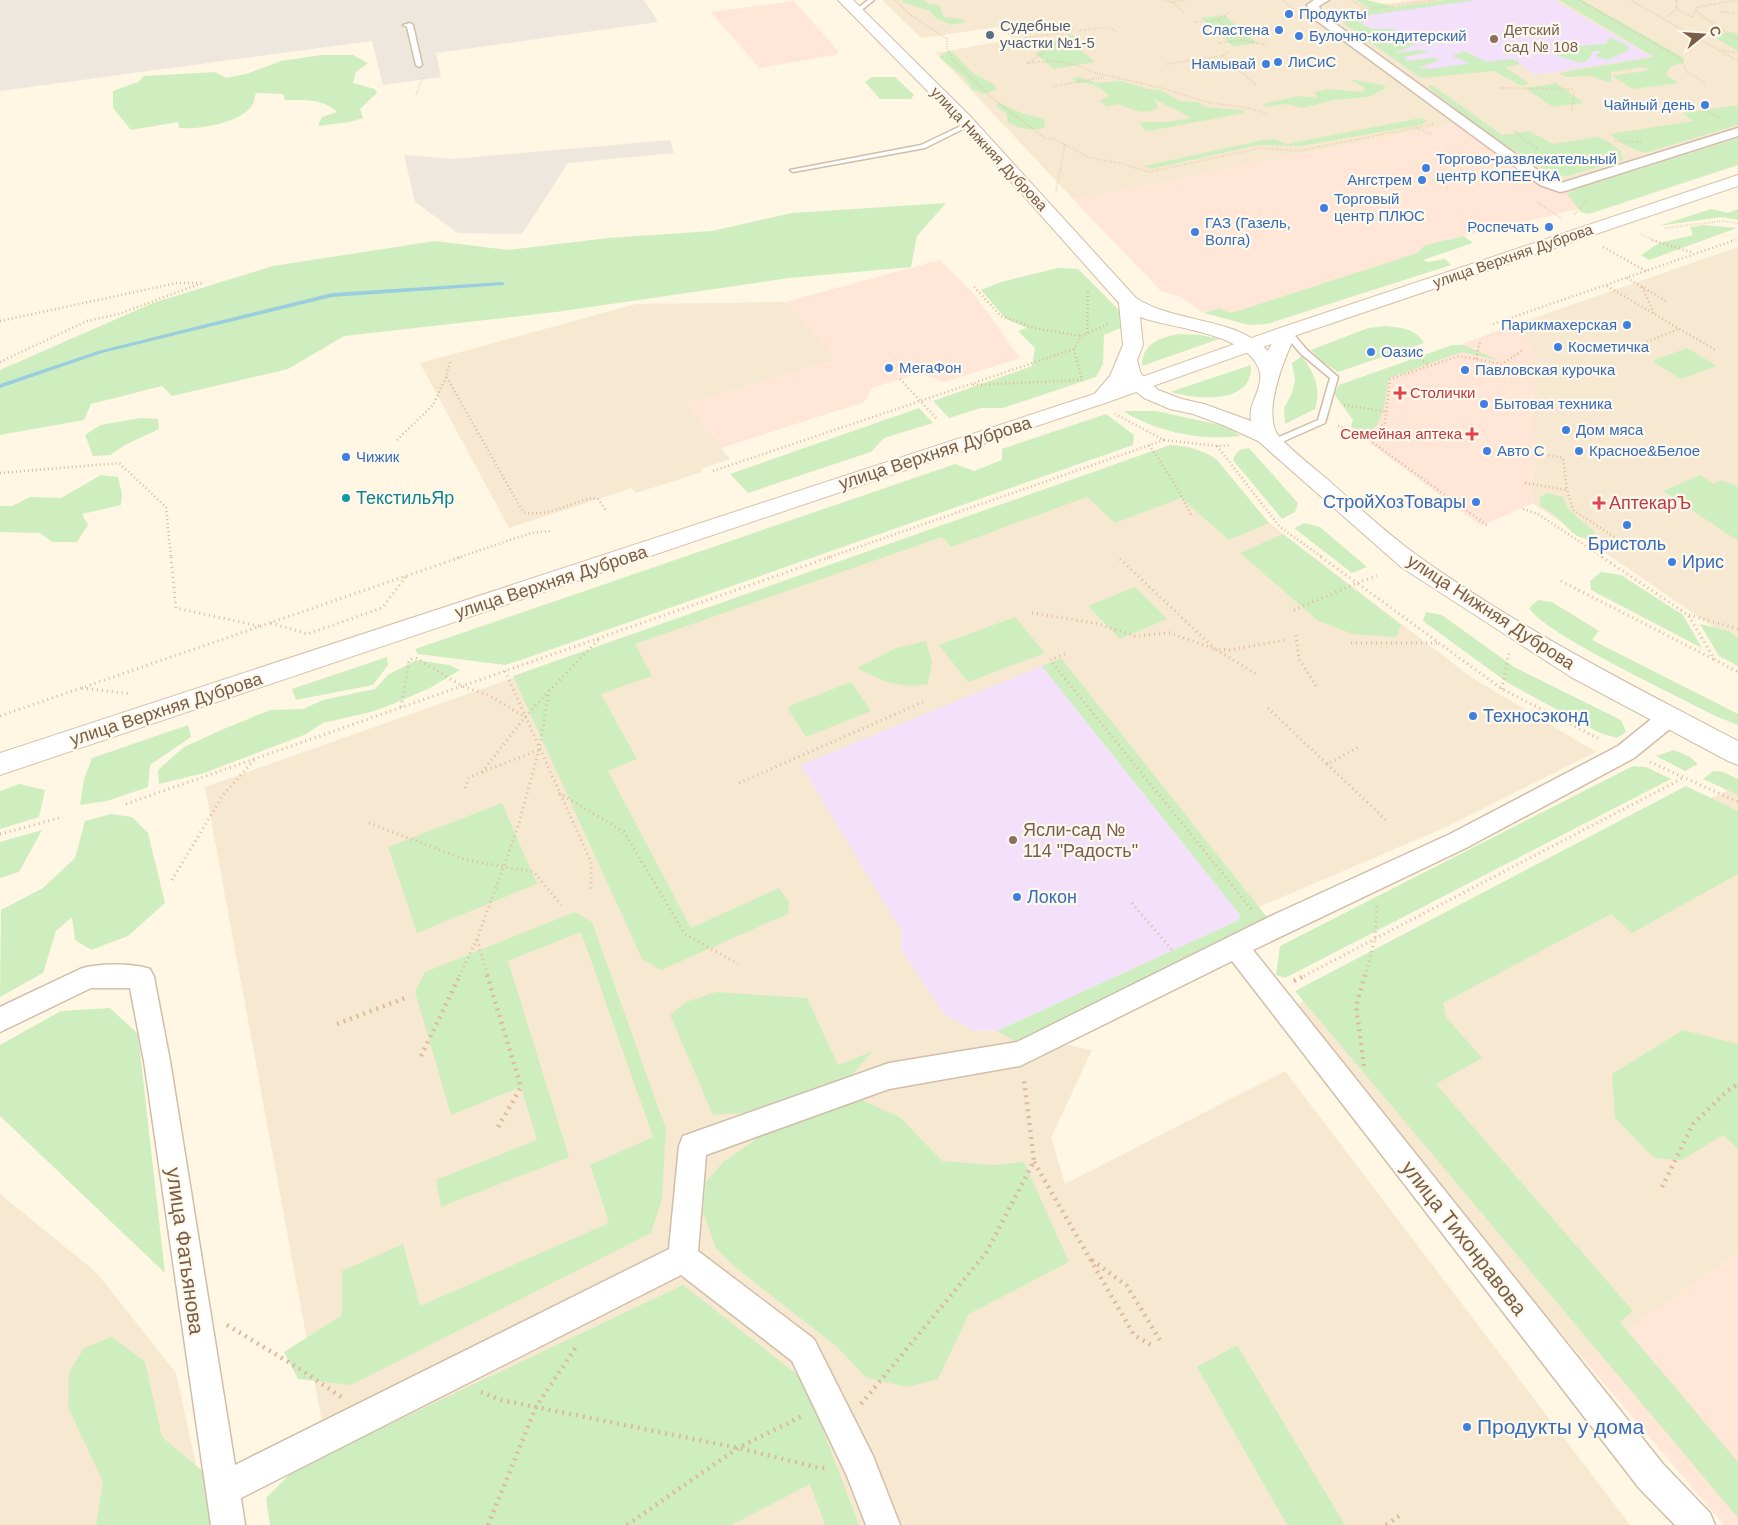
<svg xmlns="http://www.w3.org/2000/svg" width="1738" height="1525" viewBox="0 0 1738 1525" font-family="Arial,sans-serif">
	<style>
		.residential { fill: #f7e9d1 }
		.commercial { fill: #ffe6d7 }
		.industrial { fill: #eee7de }
		.education { fill: #f3e0fb }
		.green { fill: #cfeec0 }
		.lines { fill: none; stroke-linecap: round; stroke-linejoin: round }
		.stream { fill: #9acdde; fill-rule: evenodd }
		.service-casing { stroke: #d1bea8; stroke-width: 3 }
		.minor-casing { stroke: #d1bea8; stroke-width: 3 }
		.tertiary-casing { stroke: #d1bea8; stroke-width: 2 }
		.secondary-casing { stroke: #d7c1a8; stroke-width: 2 }
		.path-far3 { stroke: #dcba9b; stroke-width: 2; stroke-dasharray: 0.5 2; stroke-linecap: butt }
		.path-far2 { stroke: #dcba9b; stroke-width: 2.5; stroke-dasharray: 1 3; stroke-linecap: butt }
		.path-far1 { stroke: #dcba9b; stroke-width: 3; stroke-dasharray: 1 4; stroke-linecap: butt }
		.path { stroke: #dcba9b; stroke-width: 4.5; stroke-dasharray: 2 5; stroke-linecap: butt }
		.service { fill: #fff; fill-rule: evenodd }
		.minor { fill: #fff; fill-rule: evenodd }
		.tertiary { fill: #fff; fill-rule: evenodd }
		.secondary { fill: #fff; fill-rule: evenodd }
		.shop-dot { fill: #3f7fe0; stroke: #fff9ec; stroke-width: 2 }
		.service-dot { fill: #5c6f8a; stroke: #fff9ec; stroke-width: 2 }
		.education-dot { fill: #8d6e63; stroke: #fff9ec; stroke-width: 2 }
		.health-dot { fill: #e0444e; stroke: #fff9ec; stroke-width: 2 }
		.culture-dot { fill: #0f9aa8; stroke: #fff9ec; stroke-width: 2 }
		.labels { text-anchor: middle; stroke-width: 4.5; stroke-linejoin: round; paint-order: stroke }
		.far-shop-label { font-size: 15px; fill: #366cbe; stroke: #fff9ec; text-anchor: start }
		.far-service-label { font-size: 15px; fill: #4e5e75; stroke: #fff9ec; text-anchor: start }
		.far-education-label { font-size: 15px; fill: #785e54; stroke: #fff9ec; text-anchor: start }
		.far-street-label { font-size: 15px; fill: #7a5d46; stroke: #fff9ec }
		.far-health-label { font-size: 15px; fill: #be3a42; stroke: #fff9ec; text-anchor: start }
		.street-label { font-size: 18px; fill: #7a5d46; stroke: #fff9ec }
		.culture-label { font-size: 18px; fill: #0d838f; stroke: #fff9ec; text-anchor: start }
		.shop-label { font-size: 18px; fill: #366cbe; stroke: #fff9ec; text-anchor: start }
		.health-label { font-size: 18px; fill: #be3a42; stroke: #fff9ec; text-anchor: start }
		.education-label { font-size: 18px; fill: #785e54; stroke: #fff9ec; text-anchor: start }
		.near-street-label { font-size: 21px; fill: #7a5d46; stroke: #fff9ec }
		.near-shop-label { font-size: 21px; fill: #366cbe; stroke: #fff9ec; text-anchor: start }
	</style>
	<rect width="100%" height="100%" fill="#fff6e3"/>
	<path class="residential" d="M 882,0 L 1363,0 L 1371,6 L 1414,0 L 1738,0 L 1738,153 L 1593,201 L 1473,120 L 1074,200 L 936,53 L 1013,39 L 998,27 L 921,38 Z
		M 1738,247 L 1738,644 L 1533,503 L 1534,384 L 1517,324 Z
		M 786,302 L 838,359 L 688,404 L 730,459 L 701,469 L 702,472 L 636,493 L 632,488 L 509,528 L 420,363 L 636,304 Z
		M 1170,445 L 1185,446 L 1205,452 L 1216,459 L 1269,523 L 1471,677 L 1596,752 L 1446,827 L 1240,915 L 1042,667 L 903,934 L 900,947 L 972,1030 L 997,1031 L 1092,1050 L 1051,1138 L 1065,1184 L 1285,1071 L 1630,1525 L 341,1525 L 205,787 Z
		M 1738,785 L 1738,1253 L 1584,1360 L 1290,1008 Z
		M 0,1194 L 96,1272 L 176,1373 L 209,1525 L 0,1525 Z"/>
	<path class="commercial" d="M 794,1 L 839,52 L 835,55 L 759,68 L 711,12 Z
		M 1473,120 L 1593,201 L 1591,206 L 1425,245 L 1417,253 L 1231,313 L 1219,308 L 1204,313 L 1181,297 L 1161,291 L 1074,200 Z
		M 940,260 L 973,293 L 1020,358 L 944,382 L 919,373 L 872,388 L 864,402 L 721,448 L 688,404 L 837,359 L 786,302 Z
		M 1517,324 L 1535,355 L 1533,503 L 1481,526 L 1355,432 L 1364,379 Z
		M 1738,1253 L 1738,1525 L 1724,1525 L 1584,1360 Z"/>
	<path class="industrial" d="M 0,0 L 644,0 L 658,22 L 436,53 L 441,77 L 383,85 L 372,41 L 0,91 Z
		M 670,140 L 674,153 L 568,163 L 522,234 L 458,233 L 415,202 L 404,155 L 453,159 Z"/>
	<path class="education" d="M 1460,0 L 1554,0 L 1652,57 L 1535,75 L 1516,62 L 1419,77 L 1335,17 Z
		M 1042,666 L 1240,915 L 1239,920 L 997,1031 L 972,1030 L 944,1014 L 900,947 L 903,934 L 801,765 Z"/>
	<path class="green" d="M 903,0 L 924,0 L 929,4 L 939,5 L 944,17 L 962,19 L 966,22 L 951,25 L 936,18 L 930,11 L 902,2 Z
		M 1355,0 L 1367,0 L 1395,7 L 1447,0 L 1476,0 L 1356,17 C 1366,32 1379,29 1396,29 L 1393,33 L 1373,33 L 1373,37 L 1405,36 L 1388,44 L 1407,42 L 1415,44 L 1395,53 L 1420,50 L 1429,52 L 1405,57 L 1406,61 L 1433,58 L 1440,60 L 1418,68 L 1432,69 L 1470,63 L 1452,56 L 1464,51 L 1487,62 L 1511,59 L 1519,61 L 1519,65 L 1505,67 L 1530,84 L 1521,86 L 1494,71 L 1423,78 L 1419,77 L 1342,22 L 1344,18 L 1335,14 L 1372,9 Z
		M 1559,0 L 1582,0 L 1684,58 L 1683,63 L 1670,67 L 1666,75 L 1679,83 L 1633,89 L 1612,76 L 1650,70 L 1643,67 L 1611,72 L 1611,83 L 1590,76 L 1566,77 L 1558,73 L 1654,57 Z
		M 1224,15 L 1257,43 L 1233,46 L 1201,18 Z
		M 1733,32 L 1738,34 L 1738,51 L 1710,35 Z
		M 1066,34 L 1073,35 L 1085,47 L 1078,48 L 1095,62 L 1054,69 L 1035,53 L 1039,52 L 1039,43 L 1051,40 L 1071,44 L 1073,42 Z
		M 1610,37 L 1628,46 L 1629,50 L 1608,60 L 1595,56 L 1601,51 L 1593,51 L 1589,59 L 1581,63 L 1557,56 L 1560,52 L 1576,50 L 1575,46 L 1606,44 Z
		M 950,50 L 973,73 L 994,84 L 997,90 L 983,94 L 973,90 C 965,75 951,69 939,57 Z
		M 322,55 L 353,55 L 368,63 L 356,72 L 353,83 L 375,89 L 377,93 L 360,109 L 363,118 L 350,122 L 318,126 L 322,117 L 337,112 C 324,98 302,100 285,100 L 283,94 L 256,93 C 255,96 254,101 253,104 C 242,123 198,130 179,128 L 178,122 L 131,130 L 113,108 L 113,91 L 138,82 L 144,76 L 215,72 L 226,78 L 246,74 L 281,61 Z
		M 872,77 L 895,77 L 914,95 L 911,99 L 880,99 L 865,82 Z
		M 1080,77 L 1096,83 L 1122,81 L 1147,89 L 1160,90 L 1180,101 L 1198,102 L 1205,107 L 1243,110 L 1244,113 L 1149,131 L 1143,129 L 1141,122 L 1166,122 L 1192,118 L 1154,99 L 1158,108 C 1146,116 1130,109 1118,104 L 1107,107 L 1100,101 L 1109,96 C 1099,86 1091,82 1077,83 L 1072,78 Z
		M 1349,79 L 1383,85 L 1386,88 L 1368,97 L 1333,100 L 1303,108 L 1286,104 L 1267,107 L 1262,104 L 1300,96 L 1318,98 L 1314,92 L 1328,89 L 1363,92 L 1365,88 Z
		M 1556,83 L 1584,103 L 1553,107 L 1525,88 Z
		M 1432,85 L 1502,135 L 1529,131 L 1553,144 L 1598,137 L 1609,142 L 1622,152 L 1620,154 L 1624,159 L 1568,176 L 1552,175 L 1483,130 L 1429,88 L 1428,86 Z
		M 998,102 L 1021,113 L 1044,119 L 1045,128 C 1030,131 1020,129 1007,122 L 1007,114 L 996,106 Z
		M 1738,105 L 1738,125 L 1645,153 L 1628,147 L 1609,134 L 1693,121 L 1682,113 Z
		M 1421,118 L 1428,121 L 1420,125 L 1301,146 L 1259,145 L 1151,169 L 1144,166 L 1263,140 L 1275,139 L 1286,144 Z
		M 1738,138 L 1738,165 L 1589,214 L 1581,212 L 1567,194 L 1573,190 Z
		M 946,203 L 917,236 L 911,267 L 789,278 L 556,312 L 344,336 L 288,369 L 172,396 L 162,386 L 91,404 L 84,420 L 0,435 L 0,370 L 153,303 L 273,266 L 435,241 L 508,250 L 608,238 L 712,231 L 792,213 Z
		M 1711,209 L 1728,213 L 1738,209 L 1738,220 L 1722,217 L 1658,226 Z
		M 1703,225 L 1737,228 L 1652,259 L 1649,260 L 1641,255 L 1659,243 L 1693,235 L 1690,227 Z
		M 1464,236 L 1473,243 L 1423,260 L 1428,262 L 1445,259 L 1451,265 L 1267,324 L 1249,325 L 1204,313 L 1219,308 L 1231,313 L 1417,253 L 1425,245 Z
		M 1058,268 L 1078,269 L 1123,314 L 1121,328 L 1104,335 L 1103,364 L 1096,377 L 1003,408 L 981,408 L 949,418 L 933,401 L 1032,366 L 1035,348 L 1018,331 L 1027,328 L 1006,319 L 981,290 L 1001,282 Z
		M 1386,326 C 1402,328 1415,328 1424,343 L 1338,372 L 1321,361 L 1311,350 L 1368,328 Z
		M 1178,334 L 1201,335 L 1219,339 L 1142,366 C 1142,344 1159,338 1178,334 Z
		M 1452,345 L 1463,345 L 1501,361 L 1462,352 L 1389,378 C 1385,397 1386,423 1367,434 L 1351,427 L 1353,420 L 1334,394 L 1339,385 Z
		M 1687,348 L 1717,366 L 1681,379 L 1652,361 Z
		M 1302,356 C 1314,374 1322,387 1315,409 L 1285,424 L 1284,408 L 1292,393 L 1295,380 L 1292,363 Z
		M 1251,365 C 1253,406 1197,399 1170,392 Z
		M 919,408 L 933,423 L 884,438 L 871,452 L 748,493 L 730,474 Z
		M 1123,411 L 1156,411 L 1225,426 L 1241,436 C 1202,441 1156,432 1123,411 Z
		M 1106,414 L 1134,435 L 1133,445 L 521,660 L 505,665 L 418,654 L 415,649 L 955,464 L 974,471 L 1002,460 L 1002,449 Z
		M 141,418 L 158,419 L 159,429 L 125,445 L 110,455 L 93,456 L 85,435 L 100,425 Z
		M 1170,445 C 1187,446 1202,450 1216,459 L 1269,523 L 1229,540 L 1181,498 L 1115,523 L 1087,497 L 951,547 L 942,537 L 635,644 L 652,676 L 601,694 L 637,759 L 608,771 L 691,928 L 779,888 L 789,902 L 788,914 L 661,970 L 642,959 L 513,676 Z
		M 1249,448 L 1298,503 L 1295,512 L 1282,519 L 1233,460 C 1236,451 1240,449 1249,448 Z
		M 101,475 L 118,477 L 122,494 L 121,505 L 82,514 L 88,525 L 77,542 L 52,542 L 40,533 L 0,532 L 0,506 L 12,506 L 30,497 L 61,498 Z
		M 1700,475 L 1714,484 L 1722,480 L 1738,487 L 1738,541 L 1663,491 Z
		M 1547,493 L 1563,497 L 1569,510 L 1595,532 L 1594,537 C 1577,543 1569,528 1557,517 C 1552,513 1546,510 1540,506 L 1540,497 Z
		M 1305,523 L 1320,527 L 1367,567 L 1352,573 L 1294,528 Z
		M 1283,534 L 1401,625 L 1396,637 L 1352,634 L 1317,620 L 1240,553 Z
		M 1601,572 L 1621,575 L 1683,615 L 1702,648 L 1591,590 L 1590,581 Z
		M 1135,587 L 1167,619 L 1120,639 L 1088,606 Z
		M 1538,600 L 1552,602 L 1599,631 L 1592,640 L 1738,714 L 1738,725 L 1715,716 C 1680,697 1544,634 1529,608 Z
		M 1426,612 L 1442,615 L 1514,667 L 1621,720 L 1626,732 L 1617,738 L 1600,733 L 1508,683 L 1423,621 Z
		M 1015,617 L 1045,653 L 968,682 L 939,645 Z
		M 1700,624 L 1729,631 L 1738,638 L 1738,666 L 1719,656 Z
		M 926,641 L 932,662 L 928,684 C 901,690 880,680 857,668 L 896,648 Z
		M 387,657 L 388,665 L 373,685 L 296,700 L 292,689 Z
		M 1061,658 L 1270,921 L 1021,1044 L 997,1031 L 1239,920 L 1240,915 L 1042,666 Z
		M 417,660 L 449,665 L 460,670 L 430,688 L 393,704 L 371,712 L 323,723 L 304,735 L 204,773 L 159,784 L 158,770 L 184,747 L 219,731 L 270,710 L 303,709 L 323,700 L 375,689 L 389,674 Z
		M 851,682 L 871,711 L 806,737 L 787,707 Z
		M 188,725 L 191,737 L 150,765 L 148,787 L 107,801 L 80,805 L 84,779 L 92,758 Z
		M 1674,750 L 1690,757 L 1698,764 L 1685,771 L 1656,756 Z
		M 1633,766 L 1646,767 L 1671,779 L 1285,978 L 1276,975 L 1280,946 Z
		M 1713,771 L 1723,772 L 1738,779 L 1738,795 L 1703,779 Z
		M 19,784 L 45,790 L 39,817 L 0,829 L 0,791 Z
		M 1686,786 L 1738,811 L 1738,874 L 1632,933 L 1611,914 L 1443,1003 L 1446,1017 L 1482,1058 L 1436,1084 L 1633,1311 L 1620,1322 L 1738,1462 L 1738,1518 L 1295,991 Z
		M 502,803 L 537,884 L 417,933 L 388,847 Z
		M 111,814 L 132,817 L 148,833 L 165,903 L 128,936 L 91,950 L 75,940 L 72,917 L 56,931 L 43,973 L 0,997 L 1,910 L 43,888 L 75,858 L 85,821 Z
		M 42,830 L 19,872 L 0,878 L 0,842 Z
		M 575,912 L 592,922 L 666,1129 L 662,1199 L 651,1233 L 351,1385 L 298,1379 L 284,1352 L 342,1315 L 342,1271 L 403,1244 L 420,1306 L 609,1223 L 590,1165 L 653,1137 L 581,932 L 508,961 L 569,1157 L 441,1207 L 436,1180 L 537,1140 L 521,1087 L 451,1115 L 415,992 L 425,972 Z
		M 716,992 L 807,998 L 838,1065 L 873,1051 L 848,1079 L 745,1113 L 713,1115 L 670,1015 L 686,1002 Z
		M 110,1008 L 138,1034 L 165,1273 L 0,1116 L 0,1045 L 61,1011 Z
		M 1683,1030 L 1738,1044 L 1738,1149 L 1723,1135 L 1682,1160 L 1654,1158 L 1615,1118 L 1612,1074 Z
		M 860,1099 L 901,1118 L 942,1161 L 994,1165 L 1024,1162 L 1069,1262 L 969,1314 L 938,1379 L 907,1387 L 867,1378 L 836,1346 L 736,1268 L 716,1248 L 703,1212 L 706,1182 L 723,1162 L 768,1131 Z
		M 683,1285 L 804,1380 L 859,1525 L 825,1525 L 810,1484 L 732,1525 L 270,1525 L 266,1498 L 295,1469 Z
		M 112,1337 L 145,1362 L 162,1437 L 204,1472 L 210,1525 L 96,1525 L 103,1482 L 68,1407 L 69,1372 L 84,1348 Z
		M 1237,1345 L 1345,1525 L 1287,1525 L 1197,1367 Z"/>
	<g class="lines">
		<path class="stream" d="M 502,282 L 505,284 L 504,285 L 332,297 L 102,353 L 0,388 L 0,384 L 98,351 L 332,293 Z"/>
		<g class="service-casing">
			<path id="service" d="M 868,0 L 874,0 L 858,13 L 854,13 L 854,11 Z
				M 410,23 L 413,25 L 422,65 L 419,67 L 416,65 L 407,27 L 403,25 Z
				M 969,122 L 972,124 L 971,125 L 925,148 L 793,172 L 790,170 L 921,145 Z
				M 1284,330 L 1290,330 L 1307,350 L 1338,377 L 1325,423 L 1273,446 L 1270,445 L 1270,441 L 1318,420 L 1330,378 L 1301,354 L 1284,334 Z"/>
		</g>
		<g class="minor-casing">
			<path id="minor" d="M 1314,0 L 1329,0 L 1319,6 L 1322,14 L 1550,179 L 1561,183 L 1738,128 L 1738,136 L 1565,191 L 1560,192 L 1540,185 L 1313,18 L 1307,5 Z
				M 1668,710 L 1676,712 L 1679,718 L 1676,724 L 1634,758 L 1466,848 L 1253,950 L 1663,1464 L 1710,1513 L 1715,1525 L 1675,1525 L 1639,1488 L 1232,961 L 1020,1066 L 889,1089 L 706,1155 L 698,1251 L 814,1339 L 873,1456 L 900,1525 L 866,1525 L 847,1476 L 792,1361 L 681,1275 L 241,1498 L 245,1525 L 211,1525 L 144,1061 L 130,988 L 91,988 L 0,1032 L 0,1007 L 80,969 C 96,963 134,963 150,969 L 154,977 L 170,1061 L 235,1465 L 669,1249 L 679,1146 L 683,1136 L 889,1063 L 1017,1042 L 1273,915 L 1450,834 L 1618,746 L 1660,712 Z"/>
		</g>
		<g class="tertiary-casing">
			<path id="tertiary" d="M 838,0 L 853,0 L 970,116 L 1136,298 C 1176,324 1234,316 1268,351 L 1280,328 L 1294,328 L 1297,332 C 1285,356 1264,407 1276,432 C 1281,442 1315,469 1326,478 C 1355,504 1386,533 1418,556 C 1519,628 1629,684 1738,741 L 1738,765 L 1728,761 L 1571,677 L 1401,567 L 1258,441 L 1223,425 L 1193,414 L 1170,409 L 1144,398 L 1126,383 C 1116,394 1110,406 1094,402 L 1091,398 L 1110,376 L 1123,345 L 1119,303 L 958,122 ZM 1140,317 C 1172,329 1252,333 1260,373 C 1263,389 1247,405 1251,421 L 1204,404 L 1182,399 L 1158,390 L 1141,374 L 1137,360 L 1143,345 Z"/>
		</g>
		<g class="secondary-casing">
			<path id="secondary" d="M 1738,175 L 1738,186 L 1294,336 L 1108,402 L 0,775 L 0,753 L 1094,394 L 1280,328 Z"/>
		</g>
		<path class="path-far3" d="M 895,0 L 908,13 L 947,39 L 947,48 L 953,60 L 992,98 L 1045,138 L 1056,140 L 1090,158 L 1120,163 L 1149,172 L 1260,148 L 1298,151 L 1434,124
			M 1163,0 L 1172,2 L 1186,0
			M 1351,0 L 1365,9
			M 1579,0 L 1680,58 L 1686,71 L 1706,84
			M 1630,0 L 1738,61
			M 1676,0 L 1677,9
			M 1283,1 L 1295,10
			M 1172,2 L 1184,12
			M 1677,9 L 1692,17 L 1698,7 L 1737,0
			M 1345,12 L 1437,0
			M 1697,12 L 1738,40
			M 1721,12 L 1738,14
			M 1229,13 L 1218,20 L 1241,39
			M 1667,16 L 1677,9
			M 1195,22 L 1218,20
			M 1203,29 L 1225,26
			M 1078,31 L 1107,27 L 1118,32
			M 1025,38 L 1061,33
			M 1219,43 L 1242,40 L 1267,45
			M 1721,50 L 1738,53
			M 1223,56 L 1256,85
			M 1027,63 L 1053,61 L 1073,64 L 1096,73 L 1162,88 L 1210,103 L 1249,108 L 1266,113
			M 1028,63 L 1054,45 L 1066,29 L 1075,28
			M 1167,64 L 1223,56 L 1228,51
			M 1054,86 L 1105,77
			M 1501,88 L 1572,89
			M 416,95 L 423,77
			M 1706,110 L 1721,119
			M 1572,111 L 1574,91
			M 1416,128 L 1432,134
			M 1515,131 L 1525,141
			M 1615,141 L 1642,142
			M 1526,142 L 1537,148 L 1535,152
			M 1056,191 L 1065,144
			M 1538,203 L 1563,219
			M 1575,214 L 1587,200
			M 1665,228 L 1722,221 L 1738,223
			M 1641,234 L 1655,241
			M 1731,241 L 1738,239"/>
		<path class="path-far2" d="M 1652,240 L 1694,253
			M 1603,247 L 1646,271
			M 1627,278 L 1666,301
			M 1607,286 L 1717,351
			M 974,287 L 1001,316 L 1035,328 L 1081,336
			M 1642,287 L 1654,313
			M 0,321 L 177,283 L 198,283
			M 1493,324 L 1735,240
			M 1087,333 L 1088,290
			M 1647,342 L 1678,329
			M 1410,352 L 1429,365
			M 1476,359 L 1480,342
			M 0,362 L 87,321 L 119,314 L 202,283
			M 450,362 L 446,376 L 523,512 C 547,518 569,503 592,498 L 598,499 L 607,512
			M 900,379 L 938,420
			M 973,385 L 1082,380 L 1074,349 L 1081,336 L 1108,324
			M 1344,405 L 1387,412
			M 1338,426 L 1369,436 L 1372,442 L 1488,526
			M 1369,436 L 1385,423 L 1390,379 L 1459,356 L 1502,364 L 1523,350
			M 397,440 L 433,405 L 446,377
			M 1164,440 L 1217,446 L 1231,445
			M 1149,445 L 1175,484 L 1191,515
			M 1217,446 L 1280,527 L 1323,558
			M 1525,451 L 1563,458 L 1567,490 L 1573,510 L 1628,546
			M 713,471 L 1074,349
			M 0,473 L 119,463 L 166,507 L 171,558
			M 1525,483 L 1567,490
			M 1523,509 L 1538,514 L 1604,558
			M 457,558 L 531,533 L 550,531
			M 827,558 L 1164,440 L 1115,414"/>
		<path class="path-far1" d="M 171,557 L 176,608 L 259,626
			M 1321,557 L 1357,583 L 1377,576
			M 1602,557 L 1688,615 L 1715,660 L 1738,672
			M 1120,559 L 1215,649 L 1230,650 L 1285,640
			M 1561,581 L 1715,660
			M 1294,610 L 1357,583 L 1502,689 L 1601,740
			M 1032,613 L 1095,623 L 1135,636 L 1170,633 L 1215,649 L 1256,674
			M 1689,615 L 1738,629
			M 271,623 L 307,634 L 382,608 L 407,575
			M 1296,635 L 1299,659 L 1316,686
			M 1351,643 L 1437,643
			M 1065,654 L 1050,660 L 1252,910
			M 505,671 L 591,862 L 591,892
			M 82,688 L 131,694
			M 1502,689 L 1509,653
			M 401,707 L 409,660 L 416,658 L 462,686 L 490,696 L 525,717
			M 1268,708 L 1327,764 L 1361,746
			M 0,716 L 461,557
			M 1650,762 L 1738,802
			M 1327,764 L 1387,821
			M 482,772 L 525,717 L 548,692
			M 739,783 L 923,702
			M 465,788 L 469,777 L 539,750
			M 559,793 L 624,832 L 685,934 L 738,964
			M 126,804 L 830,557
			M 369,823 L 466,860 L 534,872 L 561,905
			M 0,834 L 63,817
			M 172,880 L 223,795 L 255,759
			M 1132,903 L 1172,950
			M 477,940 L 488,976
			M 459,976 L 477,939 L 517,830 L 539,750 L 549,691 L 599,639
			M 1304,976 L 1685,777
			M 1365,976 L 1375,939 L 1377,906"/>
		<path class="path" d="M 487,975 L 521,1087 L 497,1129
			M 1294,981 L 1306,975
			M 337,1024 L 405,998
			M 421,1056 L 460,975
			M 1364,1066 L 1356,1006 L 1365,975
			M 1034,1162 L 1134,1335 L 1151,1345
			M 1662,1187 L 1693,1124 L 1727,1091 L 1738,1084
			M 1092,1260 L 1127,1286 L 1160,1340
			M 227,1325 L 300,1369 L 341,1397
			M 481,1392 L 501,1400 L 738,1448 L 820,1468 L 829,1468
			M 861,1404 L 986,1253 L 1034,1161 L 1024,1080
			M 488,1525 L 536,1407 L 578,1344
			M 627,1525 L 738,1448 L 804,1415
			M 1386,1525 L 1399,1516"/>
		<use href="#service" class="service"/>
		<use href="#minor" class="minor"/>
		<use href="#tertiary" class="tertiary"/>
		<use href="#secondary" class="secondary"/>
	</g>
	<g class="shop-dot">
		<circle cx="1289" cy="14" r="5"/>
		<circle cx="1279" cy="30" r="5"/>
		<circle cx="1299" cy="36" r="5"/>
		<circle cx="1278" cy="62" r="5"/>
		<circle cx="1266" cy="64" r="5"/>
		<circle cx="1705" cy="105" r="5"/>
		<circle cx="1426" cy="168" r="5"/>
		<circle cx="1422" cy="180" r="5"/>
		<circle cx="1324" cy="208" r="5"/>
		<circle cx="1549" cy="227" r="5"/>
		<circle cx="1195" cy="232" r="5"/>
		<circle cx="1627" cy="325" r="5"/>
		<circle cx="1558" cy="347" r="5"/>
		<circle cx="1371" cy="352" r="5"/>
		<circle cx="889" cy="368" r="5"/>
		<circle cx="1465" cy="370" r="5"/>
		<circle cx="1484" cy="404" r="5"/>
		<circle cx="1566" cy="430" r="5"/>
		<circle cx="1487" cy="451" r="5"/>
		<circle cx="1579" cy="451" r="5"/>
		<circle cx="346" cy="457" r="5"/>
		<circle cx="1476" cy="502" r="5"/>
		<circle cx="1627" cy="525" r="5"/>
		<circle cx="1672" cy="562" r="5"/>
		<circle cx="1473" cy="716" r="5"/>
		<circle cx="1017" cy="897" r="5"/>
		<circle cx="1467" cy="1427" r="5"/>
	</g>
	<circle class="service-dot" cx="990" cy="35" r="5"/>
	<g class="education-dot">
		<circle cx="1494" cy="39" r="5"/>
		<circle cx="1013" cy="840" r="5"/>
	</g>
	<g class="health-dot">
		<path d="M1397.5 385.5h5v5h5v5h-5v5h-5v-5h-5v-5h5z"/>
		<path d="M1469.5 426.5h5v5h5v5h-5v5h-5v-5h-5v-5h5z"/>
		<path d="M1596.5 495.5h5v5h5v5h-5v5h-5v-5h-5v-5h5z"/>
	</g>
	<circle class="culture-dot" cx="346" cy="498" r="5"/>
	<g class="labels">
		<g class="far-shop-label">
			<text x="1299" y="19">Продукты</text>
			<text x="1269" y="35" text-anchor="end">Сластена</text>
			<text x="1309" y="41">Булочно-кондитерский</text>
			<text x="1288" y="67">ЛиСиС</text>
			<text x="1256" y="69" text-anchor="end">Намывай</text>
			<text x="1695" y="110" text-anchor="end">Чайный день</text>
			<text x="1436" y="164">Торгово-развлекательный<tspan x="1436" dy="17">центр КОПЕЕЧКА</tspan></text>
			<text x="1412" y="185" text-anchor="end">Ангстрем</text>
			<text x="1334" y="204">Торговый<tspan x="1334" dy="17">центр ПЛЮС</tspan></text>
			<text x="1205" y="228">ГАЗ (Газель,<tspan x="1205" dy="17">Волга)</tspan></text>
			<text x="1539" y="232" text-anchor="end">Роспечать</text>
			<text x="1617" y="330" text-anchor="end">Парикмахерская</text>
			<text x="1568" y="352">Косметичка</text>
			<text x="1381" y="357">Оазис</text>
			<text x="899" y="373">МегаФон</text>
			<text x="1475" y="375">Павловская курочка</text>
			<text x="1494" y="409">Бытовая техника</text>
			<text x="1576" y="435">Дом мяса</text>
			<text x="1497" y="456">Авто С</text>
			<text x="1589" y="456">Красное&amp;Белое</text>
			<text x="356" y="462">Чижик</text>
		</g>
		<g class="far-service-label">
			<text x="1000" y="31">Судебные<tspan x="1000" dy="17">участки №1-5</tspan></text>
		</g>
		<g class="far-education-label">
			<text x="1504" y="35">Детский<tspan x="1504" dy="17">сад № 108</tspan></text>
		</g>
		<g class="far-street-label">
			<text transform="translate(989 149) rotate(47)" y="5">улица Нижняя Дуброва</text>
			<text transform="translate(1513 256) rotate(-19)" y="5">улица Верхняя Дуброва</text>
		</g>
		<g class="far-health-label">
			<text x="1410" y="398">Столички</text>
			<text x="1462" y="439" text-anchor="end">Семейная аптека</text>
		</g>
		<g class="street-label">
			<text transform="translate(935 453) rotate(-18)" y="6">улица Верхняя Дуброва</text>
			<text transform="translate(551 582) rotate(-18)" y="6">улица Верхняя Дуброва</text>
			<text transform="translate(1491 612) rotate(33)" y="6">улица Нижняя Дуброва</text>
			<text transform="translate(166 709) rotate(-18)" y="6">улица Верхняя Дуброва</text>
		</g>
		<g class="culture-label">
			<text x="356" y="504">ТекстильЯр</text>
		</g>
		<g class="shop-label">
			<text x="1466" y="508" text-anchor="end">СтройХозТовары</text>
			<text x="1627" y="550" text-anchor="middle">Бристоль</text>
			<text x="1682" y="568">Ирис</text>
			<text x="1483" y="722">Техносэконд</text>
			<text x="1027" y="903">Локон</text>
		</g>
		<g class="health-label">
			<text x="1609" y="509">АптекарЪ</text>
		</g>
		<g class="education-label">
			<text x="1023" y="836">Ясли-сад №<tspan x="1023" dy="21">114 "Радость"</tspan></text>
		</g>
		<g class="near-street-label">
			<text transform="translate(1464 1238) rotate(52)" y="7">улица Тихонравова</text>
			<text transform="translate(185 1251) rotate(82)" y="7">улица Фатьянова</text>
		</g>
		<g class="near-shop-label">
			<text x="1477" y="1434">Продукты у дома</text>
		</g>
	</g>
	<g transform="translate(1703 35) rotate(73)" stroke="#fff9ec" stroke-width="4" paint-order="stroke">
	<path d="M0-4L9 19L0 12L-9 19Z" fill="#7a5d46"/>
	<text y="-8" font-size="14" font-weight="bold" text-anchor="middle" fill="#7a5d46">С</text>
	</g>
</svg>
